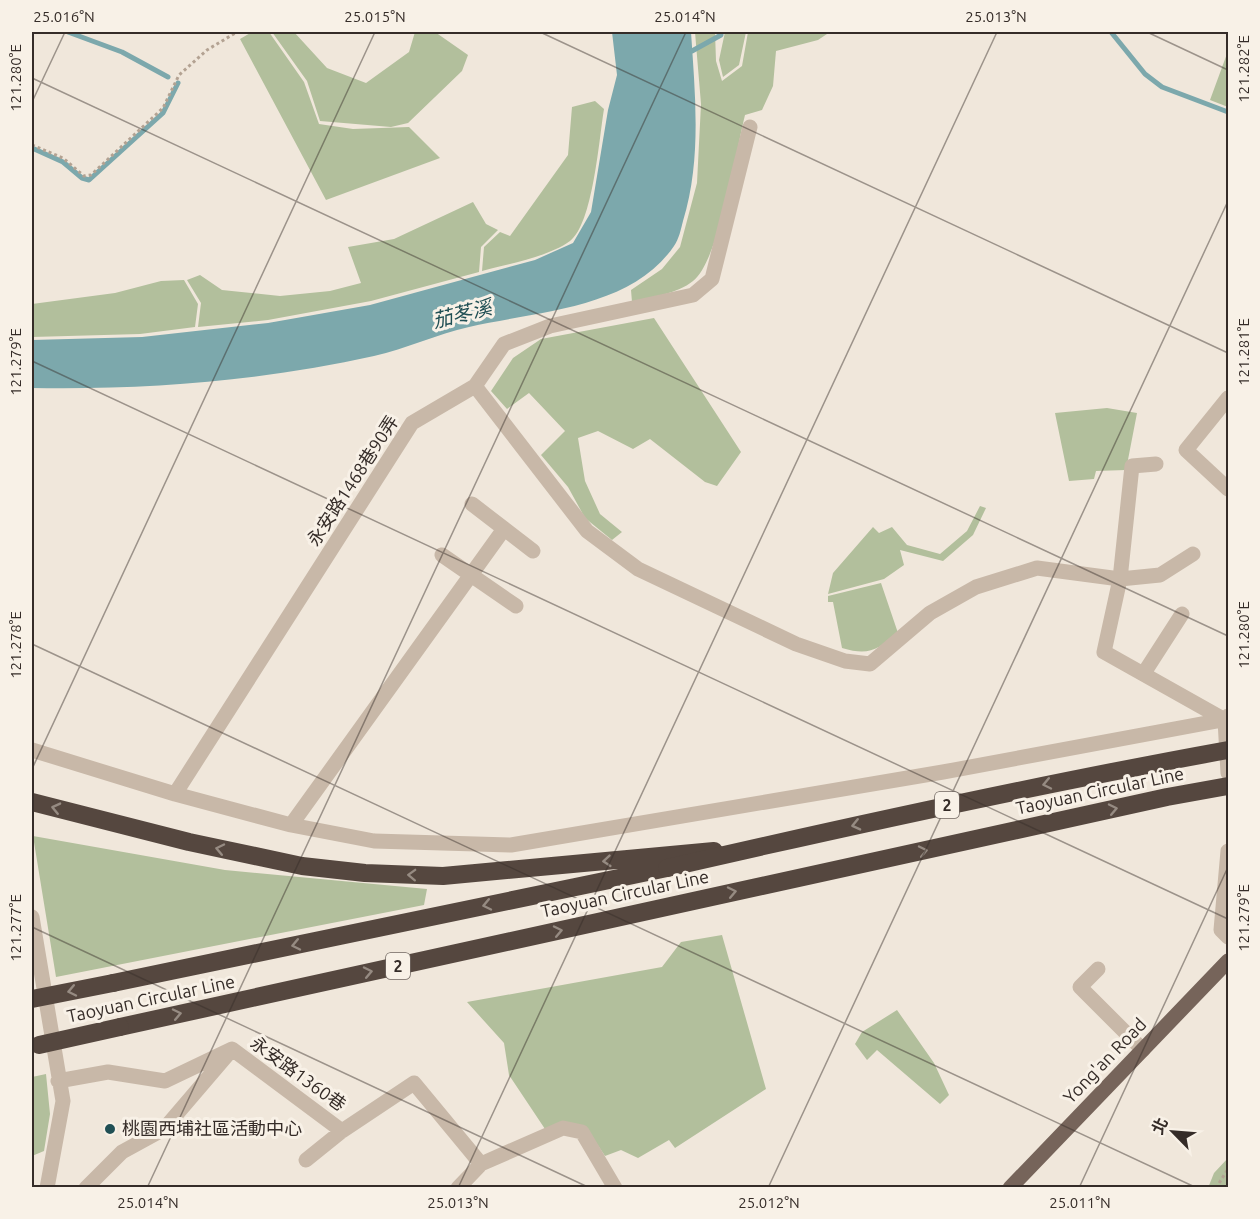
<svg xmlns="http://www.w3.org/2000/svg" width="1260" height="1219" viewBox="0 0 1260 1219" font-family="Ubuntu,'Noto Sans TC',sans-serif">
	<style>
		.green { fill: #b2bf9c }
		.water { fill: #7ca8ac }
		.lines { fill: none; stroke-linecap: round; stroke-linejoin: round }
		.stream { stroke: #7ca8ac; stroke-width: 5 }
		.path { stroke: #b3a292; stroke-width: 3; stroke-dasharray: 3 3; stroke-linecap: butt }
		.minor { stroke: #c8b8a8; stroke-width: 15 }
		.major { stroke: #76645a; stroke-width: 15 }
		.highway { stroke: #55473f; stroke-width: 18 }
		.highway-bridge { stroke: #55473f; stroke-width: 18 }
		.oneway { stroke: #968b82 }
		.ticks { fill: none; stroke: #352c28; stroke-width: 1.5; stroke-opacity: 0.45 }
		.poi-dot { fill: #204f54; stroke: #f8f1e7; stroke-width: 2 }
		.labels { text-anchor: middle; stroke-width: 6; stroke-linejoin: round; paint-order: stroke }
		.shield { fill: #f8f1e7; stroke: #706761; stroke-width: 1.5 }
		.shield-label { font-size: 16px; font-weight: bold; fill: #352c28 }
		.street-label { font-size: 18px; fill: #352c28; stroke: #f8f1e7 }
		.poi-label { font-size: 18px; fill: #352c28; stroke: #f8f1e7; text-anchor: start }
		.water-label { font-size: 20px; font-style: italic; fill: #204f54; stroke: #f8f1e7 }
		.neatline { fill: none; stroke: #352c28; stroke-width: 2 }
		.ticks-label { font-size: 15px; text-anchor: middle; fill: #352c28 }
	</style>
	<rect width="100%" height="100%" fill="#f0e7db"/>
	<path class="green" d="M 252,32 L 269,32 L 304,82 L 319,124 L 353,129 L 409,127 L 440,158 L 326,200 L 240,39 Z
		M 272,32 L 294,32 L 327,68 L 366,83 L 409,52 L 415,32 L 435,32 L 468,55 L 462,71 L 408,123 L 391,127 L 320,121 L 307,81 Z
		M 695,32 L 715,32 L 716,61 L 722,81 L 742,66 L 748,32 L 830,32 L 818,40 L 776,51 L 773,86 L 762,110 L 745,115 C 736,151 719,261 693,281 C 677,294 652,297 632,302 L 631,290 L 662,269 L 680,247 L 697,183 L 701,104 Z
		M 725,32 L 746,32 L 739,65 L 723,77 L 719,60 Z
		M 1228,51 L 1228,107 L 1210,100 Z
		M 595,101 L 604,109 C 599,139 593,224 570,241 C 548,257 508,264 482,271 L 484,247 L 500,232 L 510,236 L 568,155 L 572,107 Z
		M 473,202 L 486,224 L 498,230 L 481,247 L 479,272 L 371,301 L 268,320 L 198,327 L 201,303 L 187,280 L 200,275 L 222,290 L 280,296 L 330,291 L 361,283 L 348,247 L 394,239 Z
		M 184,280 L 198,304 L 195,327 L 140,334 L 32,337 L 32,304 L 115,293 L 161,281 Z
		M 654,318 L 741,452 L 717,486 L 705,482 L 650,439 L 633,449 L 598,431 L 578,438 L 585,481 L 600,514 L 622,532 L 612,540 L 585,518 L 568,487 L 541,455 L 565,431 L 529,393 L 507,409 L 491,391 L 513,358 L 541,339 Z
		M 1107,408 L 1137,413 L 1126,470 L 1096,471 L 1094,479 L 1069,481 L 1055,413 Z
		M 980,506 L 986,508 L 973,535 L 943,561 L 900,550 L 904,565 L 884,579 L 828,594 L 833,573 L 873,527 L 879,533 L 892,527 L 907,545 L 940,554 L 967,531 Z
		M 881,583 L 898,633 C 877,650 869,656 842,648 L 833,602 L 828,602 L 828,596 Z
		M 33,836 L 225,870 L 427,889 L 424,905 L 56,977 Z
		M 722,935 L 766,1089 L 675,1148 L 669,1140 L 638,1158 L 621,1150 L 605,1156 L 585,1126 L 545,1129 L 509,1075 L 504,1043 L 467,1002 L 662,967 L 681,942 Z
		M 897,1010 L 934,1063 L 949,1095 L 940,1104 L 877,1050 L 867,1060 L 855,1044 L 862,1032 Z
		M 46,1074 L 50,1114 L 44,1151 L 32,1156 L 32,1077 Z
		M 1228,1158 L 1228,1187 L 1208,1188 L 1214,1173 Z"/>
	<path class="water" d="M 612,32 L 691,32 C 695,94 702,159 683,221 C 681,229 679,239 674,246 C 631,309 538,311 469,327 C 437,334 406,349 374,356 C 262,381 146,390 32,388 L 32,340 L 142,337 L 268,323 L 370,305 L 535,260 L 573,243 L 591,212 L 608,110 L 617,75 Z"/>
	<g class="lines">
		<path class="stream" d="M 68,32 L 122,52 L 168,77
			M 1111,32 L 1145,74 L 1162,87 L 1228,112
			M 692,51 L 721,35 L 721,32
			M 32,148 L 63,162 L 82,178 L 89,180 L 163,113 L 178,83"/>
		<path class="path" d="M 32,145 L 63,158 L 84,176 L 91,175 L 163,108 L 179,75 L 207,50 L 237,32
			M 1216,1188 L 1228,1169"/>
		<path class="minor" d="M 475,386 L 587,531 L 638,569 L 796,644 L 845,661 L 870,664 L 930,613 L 976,587 L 1037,568 L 1120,579 L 1160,575 L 1193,554
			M 1228,398 L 1186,450 L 1228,489
			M 1156,464 L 1132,466 L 1120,579 L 1104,652 L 1225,720
			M 472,504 L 533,551
			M 442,555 L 516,606
			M 1144,673 L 1182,614
			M 1228,716 L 1225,720 L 1228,773
			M 32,750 L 175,794 L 412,423 L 475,386 L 504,344 L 550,326 L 693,295 L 712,279 L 750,127
			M 175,794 L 291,825 L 374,841 L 511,845 L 943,772 L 1228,719
			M 291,825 L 504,529
			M 1228,851 L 1221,930 L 1228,937
			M 32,917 L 63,1101 L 47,1188
			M 1098,969 L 1080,987 L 1143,1050
			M 58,1081 L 108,1072 L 165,1081 L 232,1049 L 342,1131
			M 306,1160 L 342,1131 L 414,1083 L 481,1164
			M 86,1188 L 122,1152 L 164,1129 L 229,1053
			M 458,1188 L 481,1164 L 563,1128 L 582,1132 L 615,1188"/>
		<path class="major" d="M 1010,1188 L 1228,961"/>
		<path class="highway" d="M 32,802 L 189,842 L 302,866 L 365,873 L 443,876 L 714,851
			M 113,983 L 667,868
			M 120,1027 L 1167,797 L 1228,786"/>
		<path class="highway-bridge" d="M 667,868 C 854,825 1040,784 1228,750
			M 32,999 L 113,983
			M 39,1045 L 120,1027"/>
	</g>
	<defs><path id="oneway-chevron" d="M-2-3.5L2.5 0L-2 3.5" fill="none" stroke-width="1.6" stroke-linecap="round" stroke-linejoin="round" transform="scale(1.5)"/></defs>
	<g class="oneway">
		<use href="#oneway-chevron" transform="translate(1047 784) rotate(168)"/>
		<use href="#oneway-chevron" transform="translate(56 808) rotate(-167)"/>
		<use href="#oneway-chevron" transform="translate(1113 809) rotate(-12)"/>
		<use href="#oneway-chevron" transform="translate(856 825) rotate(167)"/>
		<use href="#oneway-chevron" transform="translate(220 849) rotate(-168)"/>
		<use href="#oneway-chevron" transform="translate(923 851) rotate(-12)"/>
		<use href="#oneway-chevron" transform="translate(607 861) rotate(175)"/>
		<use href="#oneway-chevron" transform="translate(412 875) rotate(-178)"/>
		<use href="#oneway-chevron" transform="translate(732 892) rotate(-12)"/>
		<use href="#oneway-chevron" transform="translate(487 905) rotate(168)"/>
		<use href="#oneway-chevron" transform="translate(558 931) rotate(-12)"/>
		<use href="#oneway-chevron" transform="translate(296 945) rotate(168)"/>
		<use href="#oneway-chevron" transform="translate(368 972) rotate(-12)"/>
		<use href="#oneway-chevron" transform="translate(72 991) rotate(168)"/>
		<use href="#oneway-chevron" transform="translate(177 1014) rotate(-12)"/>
	</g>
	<path class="ticks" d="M 540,32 L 1228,353M 1147,32 L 1228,70M 32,78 L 1228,636M 32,102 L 65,32M 32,361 L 1228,919M 32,644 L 1197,1188M 32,769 L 375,32M 32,927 L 590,1188M 147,1188 L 686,32M 458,1188 L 997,32M 768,1188 L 1228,201M 1079,1188 L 1228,867"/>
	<circle class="poi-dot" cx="110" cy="1129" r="6"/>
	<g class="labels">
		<g class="shield">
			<rect x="935" y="792" width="24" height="26" rx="4.5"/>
			<rect x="386" y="953" width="24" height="26" rx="4.5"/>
		</g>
		<g class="shield-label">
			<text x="947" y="811">2</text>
			<text x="398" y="972">2</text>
		</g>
		<g class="street-label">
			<text transform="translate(353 481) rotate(-57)" y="6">永安路1468巷90弄</text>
			<text transform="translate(1100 791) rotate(-12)" y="6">Taoyuan Circular Line</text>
			<text transform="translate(625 894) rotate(-12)" y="6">Taoyuan Circular Line</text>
			<text transform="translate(151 999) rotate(-12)" y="6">Taoyuan Circular Line</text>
			<text transform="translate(1105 1061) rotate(-46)" y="6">Yong'an Road</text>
			<text transform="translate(298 1074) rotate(36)" y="6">永安路1360巷</text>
		</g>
		<g class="poi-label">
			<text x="122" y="1135">桃園西埔社區活動中心</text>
		</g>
		<g class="water-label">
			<text transform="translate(462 314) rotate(-14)" y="7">茄苳溪</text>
		</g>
	</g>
	<rect width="1260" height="1219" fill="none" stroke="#f8f1e7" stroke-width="66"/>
	<g transform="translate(1173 1132) rotate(295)" stroke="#f8f1e7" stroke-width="4.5" paint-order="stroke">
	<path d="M0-4.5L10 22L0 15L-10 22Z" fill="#352c28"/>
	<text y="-9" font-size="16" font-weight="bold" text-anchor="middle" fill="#352c28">北</text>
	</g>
	<rect x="33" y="33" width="1194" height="1153" class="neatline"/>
	<g class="ticks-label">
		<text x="64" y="22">25.016°N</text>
		<text x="375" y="22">25.015°N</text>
		<text x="685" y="22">25.014°N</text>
		<text x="996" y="22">25.013°N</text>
		<text transform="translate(1244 69) rotate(-90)" y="5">121.282°E</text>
		<text transform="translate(16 78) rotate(-90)" y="5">121.280°E</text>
		<text transform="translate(1244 352) rotate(-90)" y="5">121.281°E</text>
		<text transform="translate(16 362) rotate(-90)" y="5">121.279°E</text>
		<text transform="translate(1244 635) rotate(-90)" y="5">121.280°E</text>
		<text transform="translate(16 645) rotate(-90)" y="5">121.278°E</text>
		<text transform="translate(1244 918) rotate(-90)" y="5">121.279°E</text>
		<text transform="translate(16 928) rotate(-90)" y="5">121.277°E</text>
		<text x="148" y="1208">25.014°N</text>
		<text x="458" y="1208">25.013°N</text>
		<text x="769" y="1208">25.012°N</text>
		<text x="1080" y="1208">25.011°N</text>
	</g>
</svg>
